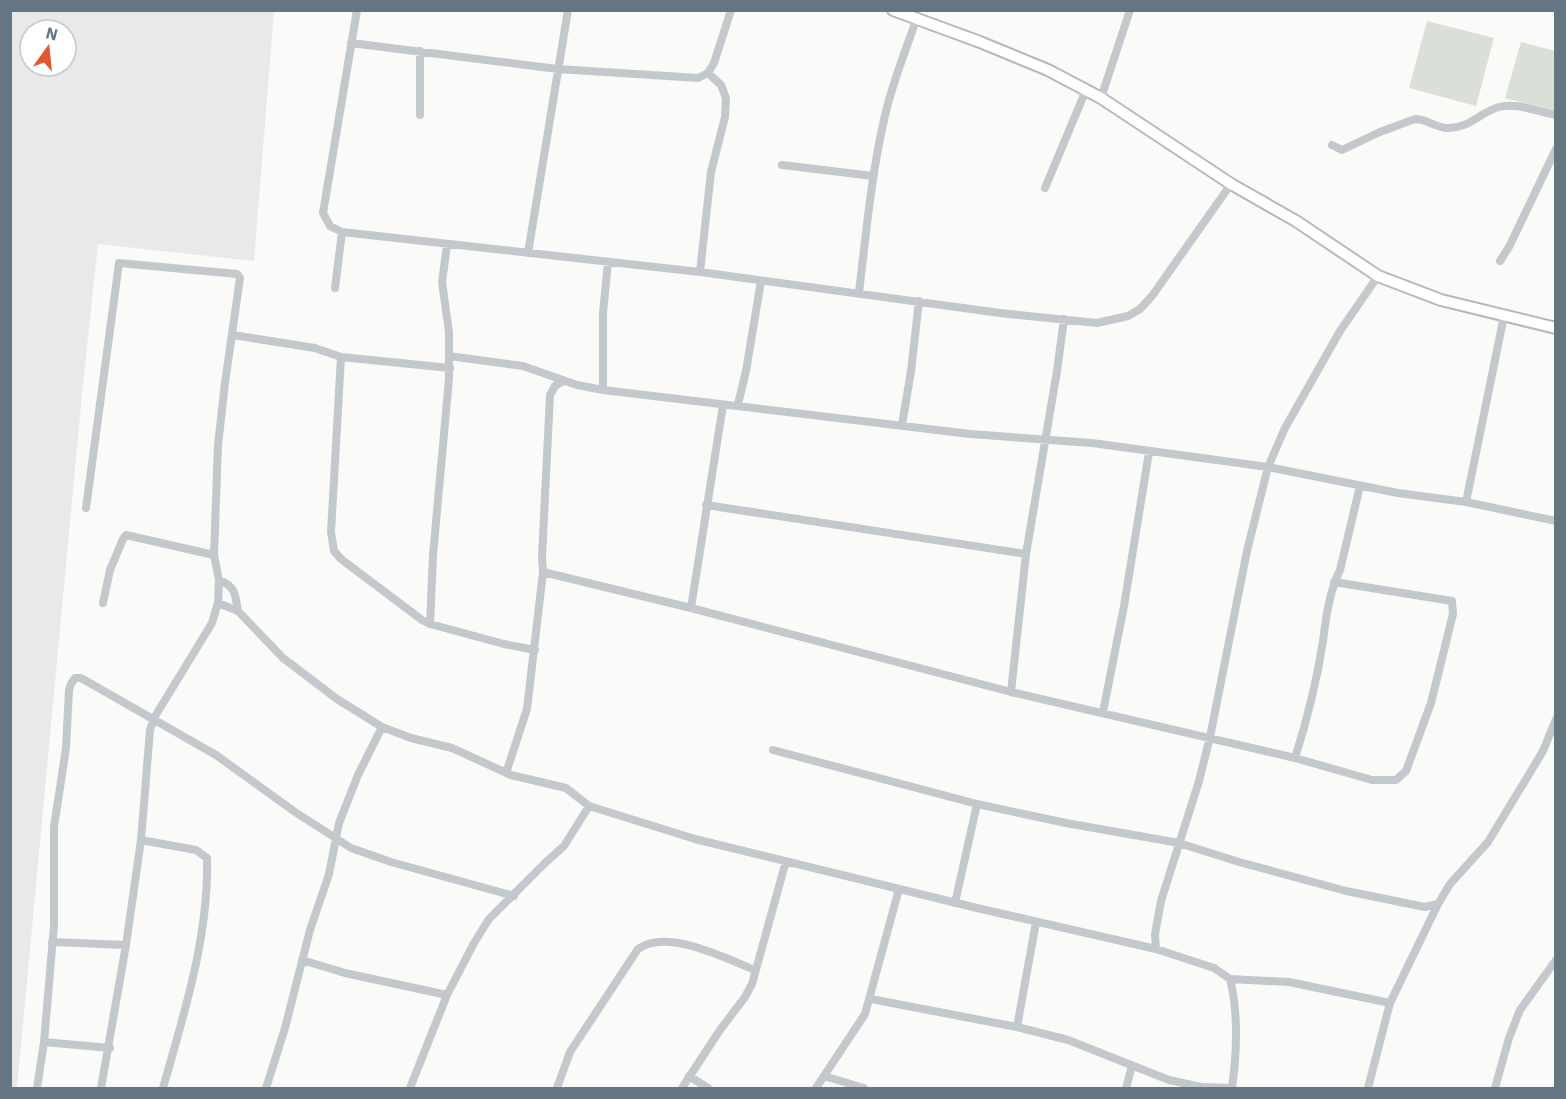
<svg xmlns="http://www.w3.org/2000/svg" width="1566" height="1099" viewBox="0 0 1566 1099" font-family="'IBM Plex Sans',sans-serif">
	<style>
		.built { fill: #e8e9e9; fill-rule: evenodd }
		.garden { fill: #dadfd7 }
		.lines { fill: none; stroke-linecap: round; stroke-linejoin: round }
		.secondary-casing { stroke: #b3babf; stroke-width: 14 }
		.street { stroke: #c3c8cc; stroke-width: 8 }
		.secondary { stroke: #fff; stroke-width: 10 }
	</style>
	<rect width="100%" height="100%" fill="#fafaf8"/>
	<path class="built" d="M 10,11 L 274,11 L 254,261 L 98,244 L 82,394 L 17,1088 L 10,1088 ZM 30,30 L 66,30 L 66,66 L 30,66 Z"/>
	<path class="garden" d="M 1427,21 L 1494,38 L 1476,106 L 1409,88 Z
		M 1521,42 L 1555,51 L 1555,111 L 1505,98 Z"/>
	<g class="lines">
		<g class="secondary-casing">
			<path id="secondary" d="M 893,10 L 980,42 L 1048,70 L 1101,98 L 1231,184 L 1296,221 L 1378,276 L 1441,300 L 1556,328"/>
		</g>
		<path class="street" d="M 357,10 L 323,213 L 330,226 L 342,232 L 700,272 L 1000,313 L 1097,323 L 1128,316 L 1140,309 L 1152,296 L 1231,184
			M 351,43 L 558,69 L 698,78 L 708,73 L 714,63 L 731,10
			M 1101,98 L 1130,10
			M 420,115 L 420,51
			M 1332,145 L 1342,150 L 1380,132 L 1415,119 C 1427,119 1436,128 1447,128 C 1469,129 1480,112 1499,107 C 1516,102 1538,112 1556,115
			M 782,165 L 873,176
			M 1045,188 L 1086,90
			M 447,245 L 442,282 L 449,332 L 449,379 L 433,555 L 430,624 L 504,644 L 535,650
			M 528,253 L 568,10
			M 1500,261 L 1509,247 L 1556,149
			M 700,272 L 711,172 L 725,117 L 726,98 L 721,85 L 708,73
			M 335,288 L 342,232
			M 859,292 C 866,235 871,177 884,120 C 891,86 905,53 916,20
			M 233,335 L 315,348 L 341,357 L 450,368
			M 449,356 L 523,366 L 577,385 L 603,390 L 970,434 L 1092,443 L 1268,467 L 1398,493 L 1466,502 L 1556,521
			M 341,357 L 331,532 L 334,551 L 341,559 L 422,620 L 430,624
			M 603,390 L 603,313 L 608,262
			M 738,404 L 746,371 L 761,281
			M 902,425 L 911,371 L 919,301
			M 1466,502 L 1504,316
			M 706,505 L 1026,554
			M 86,508 L 119,263 L 237,274 L 240,278 L 225,383 L 218,445 L 214,555 L 219,580 L 218,603 L 212,623 L 154,718 L 150,730 L 141,840 L 126,945 L 101,1088
			M 543,572 L 691,608 L 1011,692 L 1295,758 L 1372,780 L 1396,780 L 1406,771 L 1431,703 L 1453,614 L 1452,601 L 1334,582
			M 219,580 C 236,587 235,594 238,611
			M 103,603 L 110,570 L 123,539 L 126,535 L 214,555
			M 218,603 L 238,611 L 283,658 L 337,699 L 382,727
			M 691,608 L 723,405
			M 1011,692 L 1026,554 L 1057,371 L 1064,319
			M 1103,712 L 1124,606 L 1149,452
			M 773,750 L 977,804 L 1066,823 L 1179,843 L 1239,862 L 1346,891 L 1425,907 L 1438,904 L 1450,884 L 1488,842 L 1543,751 L 1556,719
			M 1295,758 C 1307,720 1317,680 1323,641 C 1326,617 1329,593 1340,570 L 1360,486
			M 506,773 L 527,709 L 543,572 L 542,557 L 550,395 L 555,386 L 563,381
			M 141,840 L 196,850 L 207,858 C 209,936 184,1014 163,1088
			M 955,903 L 977,804
			M 52,942 L 126,945
			M 1156,949 L 1155,934 L 1161,901 L 1199,781 L 1210,737 L 1247,551 L 1268,467 L 1285,428 L 1340,331 L 1378,276
			M 302,960 L 345,973 L 447,995
			M 1230,979 L 1289,982 L 1390,1003
			M 871,999 L 1017,1027 L 1068,1040 L 1169,1080 L 1201,1087 L 1232,1088
			M 1017,1027 L 1036,922
			M 44,1042 L 110,1048
			M 689,1076 L 708,1088
			M 824,1076 L 864,1088
			M 37,1088 L 44,1042 L 54,925 L 54,827 L 66,748 L 69,690 L 71,684 L 75,678 L 81,678 L 216,755 L 295,812 L 351,848 L 391,862 L 514,896
			M 266,1088 L 285,1028 L 310,930 L 329,874 L 339,823 L 358,775 L 382,727 L 411,738 L 452,748 L 511,775 L 566,788 L 589,806 L 695,839 L 977,908 L 1156,949 L 1214,968 L 1230,979 C 1239,1015 1237,1052 1232,1088
			M 410,1088 L 447,995 L 474,943 L 489,919 L 545,863 L 564,846 L 589,806
			M 557,1088 L 570,1052 L 638,949 C 667,928 725,958 755,970
			M 682,1088 L 720,1030 L 745,997 L 752,984 L 786,861
			M 816,1088 L 865,1014 L 899,889
			M 1126,1088 L 1132,1066
			M 1368,1088 L 1390,1003 L 1438,904
			M 1495,1088 L 1509,1038 L 1520,1010 L 1556,960"/>
		<use href="#secondary" class="secondary"/>
	</g>
	<rect width="1566" height="1099" fill="none" stroke="#657683" stroke-width="24"/>
	<g transform="translate(48 48) rotate(15)"><circle r="28" fill="#ffffff" stroke="#c1c8cd" stroke-width="1.5"/>
	<path d="M0-4.5L10 22L0 15L-10 22Z" fill="#e4572e"/>
	<text y="-9" font-size="16" font-weight="bold" text-anchor="middle" fill="#657683">N</text>
	</g>
</svg>
